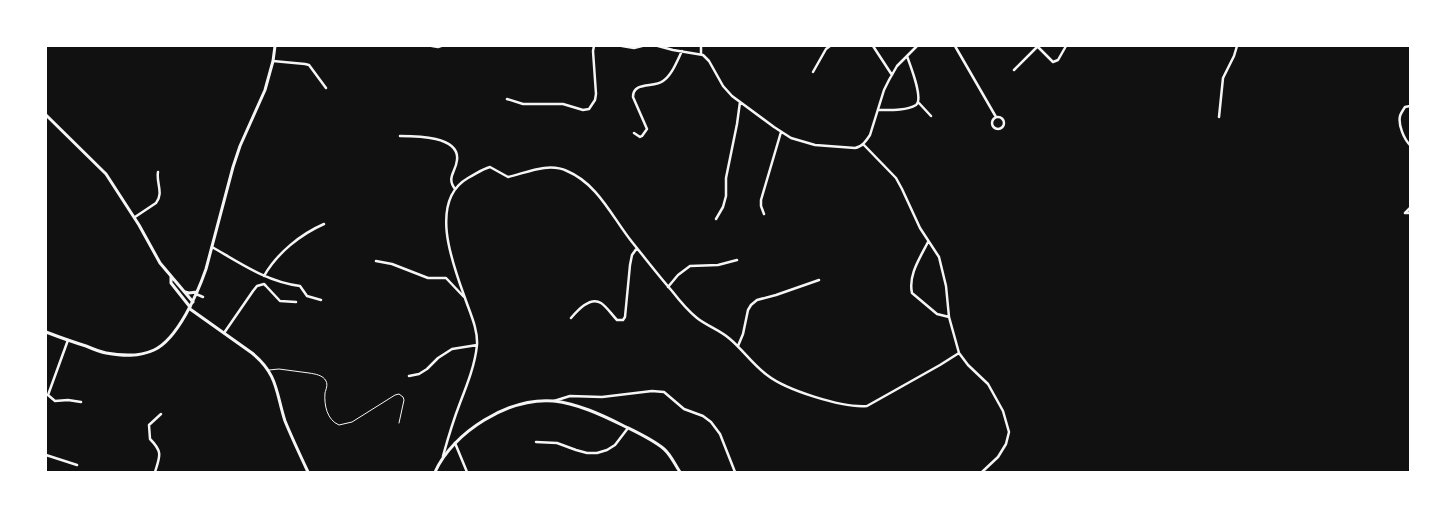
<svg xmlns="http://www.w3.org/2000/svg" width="1456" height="518" viewBox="0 0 1456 518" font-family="Manrope,sans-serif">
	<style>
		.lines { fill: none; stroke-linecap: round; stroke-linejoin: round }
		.service { stroke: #f5f5f5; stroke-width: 1 }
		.minor { stroke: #f5f5f5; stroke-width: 2.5 }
		.tertiary { stroke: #f5f5f5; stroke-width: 3 }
		.secondary { stroke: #f5f5f5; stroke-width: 3 }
	</style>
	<rect width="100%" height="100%" fill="#111"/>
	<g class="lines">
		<path class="service" d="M 269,370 L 279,369 L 309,373 C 315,374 323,375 326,381 C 328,385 326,389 325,393 C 324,405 327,420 339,425 L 352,422 L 395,395 L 399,394 L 403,397 L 404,400 L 399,423"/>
		<path class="minor" d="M 432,46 L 438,47 L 441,46
			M 622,46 L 634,48 L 642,46
			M 658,46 L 673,50 L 703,55 L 709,61 L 723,86 L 732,96 L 774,127 L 791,138 L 815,145 L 855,148 C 862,147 866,141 870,135 L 884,90 L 889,80 L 897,66 L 917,46
			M 873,46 L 892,75
			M 955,46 L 996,117
			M 1037,46 L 1053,62 L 1058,60 L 1066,46
			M 701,54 L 701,46
			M 273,61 L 305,64 L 309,65 L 326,88
			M 1014,70 L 1037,47
			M 813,72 L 826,49 L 830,46
			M 507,99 L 523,104 L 563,104 L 583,110 L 589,109 L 595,100 L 596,94 L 593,51 L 594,46
			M 918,102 L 931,116
			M 1410,106 L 1405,107 C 1403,110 1401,113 1400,116 C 1398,125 1404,139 1410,145
			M 878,110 C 889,110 906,111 916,105 C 924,99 910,65 907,56
			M 1219,117 L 1223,78 L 1234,56 L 1237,46
			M992 123a6 6 0 1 1 12 0a6 6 0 1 1-12 0Z
			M 634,133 L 640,137 L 642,136 L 647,129 L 633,97 C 633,81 654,88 663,81 C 672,75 677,61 682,51
			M 400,136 C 416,136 460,136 457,160 C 456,172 446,177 455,189
			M 863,144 L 896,178 L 902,189 L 920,228 L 939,257 L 946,286 L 949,317 L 959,353 L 968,365 L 988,384 L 1003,411 L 1009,432 L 1006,444 L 998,457 L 982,472
			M 1410,208 L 1405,213 L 1410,213
			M 764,214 L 761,206 L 761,200 L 781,132
			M 135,217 L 156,203 C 164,193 156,183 158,172
			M 716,219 L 723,207 L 726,196 L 726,178 L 737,124 L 740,102
			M 928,242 C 920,258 908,275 912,293 L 937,314 L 949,317
			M 212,247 C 240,263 267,282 300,286 L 307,296 L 321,300
			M 376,261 L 392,264 L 428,278 L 446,278 L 464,297
			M 264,276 C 277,253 301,234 324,224
			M 668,287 L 678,275 L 690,266 L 718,265 L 737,260
			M 196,294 L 203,297
			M 571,318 C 577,311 590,296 601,303 C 607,307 612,315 617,320 L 623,320 L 625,317 L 630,265 L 632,255 L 637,248
			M 224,333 L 253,291 L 257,286 L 264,284 L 266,286 L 280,301 L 296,302
			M 68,340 L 48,395 L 55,401 L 68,400 L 81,402
			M 738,346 L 743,334 L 748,310 L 751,305 L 757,300 L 776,295 L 819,280
			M 409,376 L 419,374 L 427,369 L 438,358 L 452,349 L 477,345
			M 554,401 L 570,396 L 602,397 L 652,391 L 664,392 L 684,409 L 703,416 L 711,422 L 720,434 L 735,472
			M 536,442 L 557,443 L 576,450 L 587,453 L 597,453 L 607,450 L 615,445 L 628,428
			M 455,443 L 467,472
			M 46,455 L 77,465
			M 443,456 C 448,438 453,421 460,403 C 467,385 475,365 477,345 C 478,329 470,313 465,298 C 453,265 428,201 468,178 C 476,174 482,169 490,167 L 508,177 C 526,173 548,162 567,171 C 598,184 612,217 632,242 C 645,258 658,275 672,291 C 679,300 687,310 697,318 C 707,326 720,330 730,339 C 743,350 753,365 767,375 C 786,390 842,408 867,406 L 940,365 L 959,353
			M 155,472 C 160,456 163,452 150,439 L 149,425 L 161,414"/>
		<path class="tertiary" d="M 46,115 L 106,174 L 139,225 L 160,263 L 193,302
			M 171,277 L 171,283 L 190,307
			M 190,309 L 252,353 C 278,374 276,393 285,421 C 292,438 300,455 308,472
			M 435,472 C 453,432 509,397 554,401 C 578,404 600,414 622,425 C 636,432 652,439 664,449 C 671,455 675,465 680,472"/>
		<path class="secondary" d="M 185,292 L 189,293 L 197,292
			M 46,332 C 59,337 73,342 86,346 C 93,349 100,352 106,353 C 123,356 139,357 154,350 C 178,339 198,292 206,269 L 233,167 L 240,146 L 265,90 L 273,61 L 275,46"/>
	</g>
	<rect width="1456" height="518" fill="none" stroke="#ffffff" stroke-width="94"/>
</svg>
